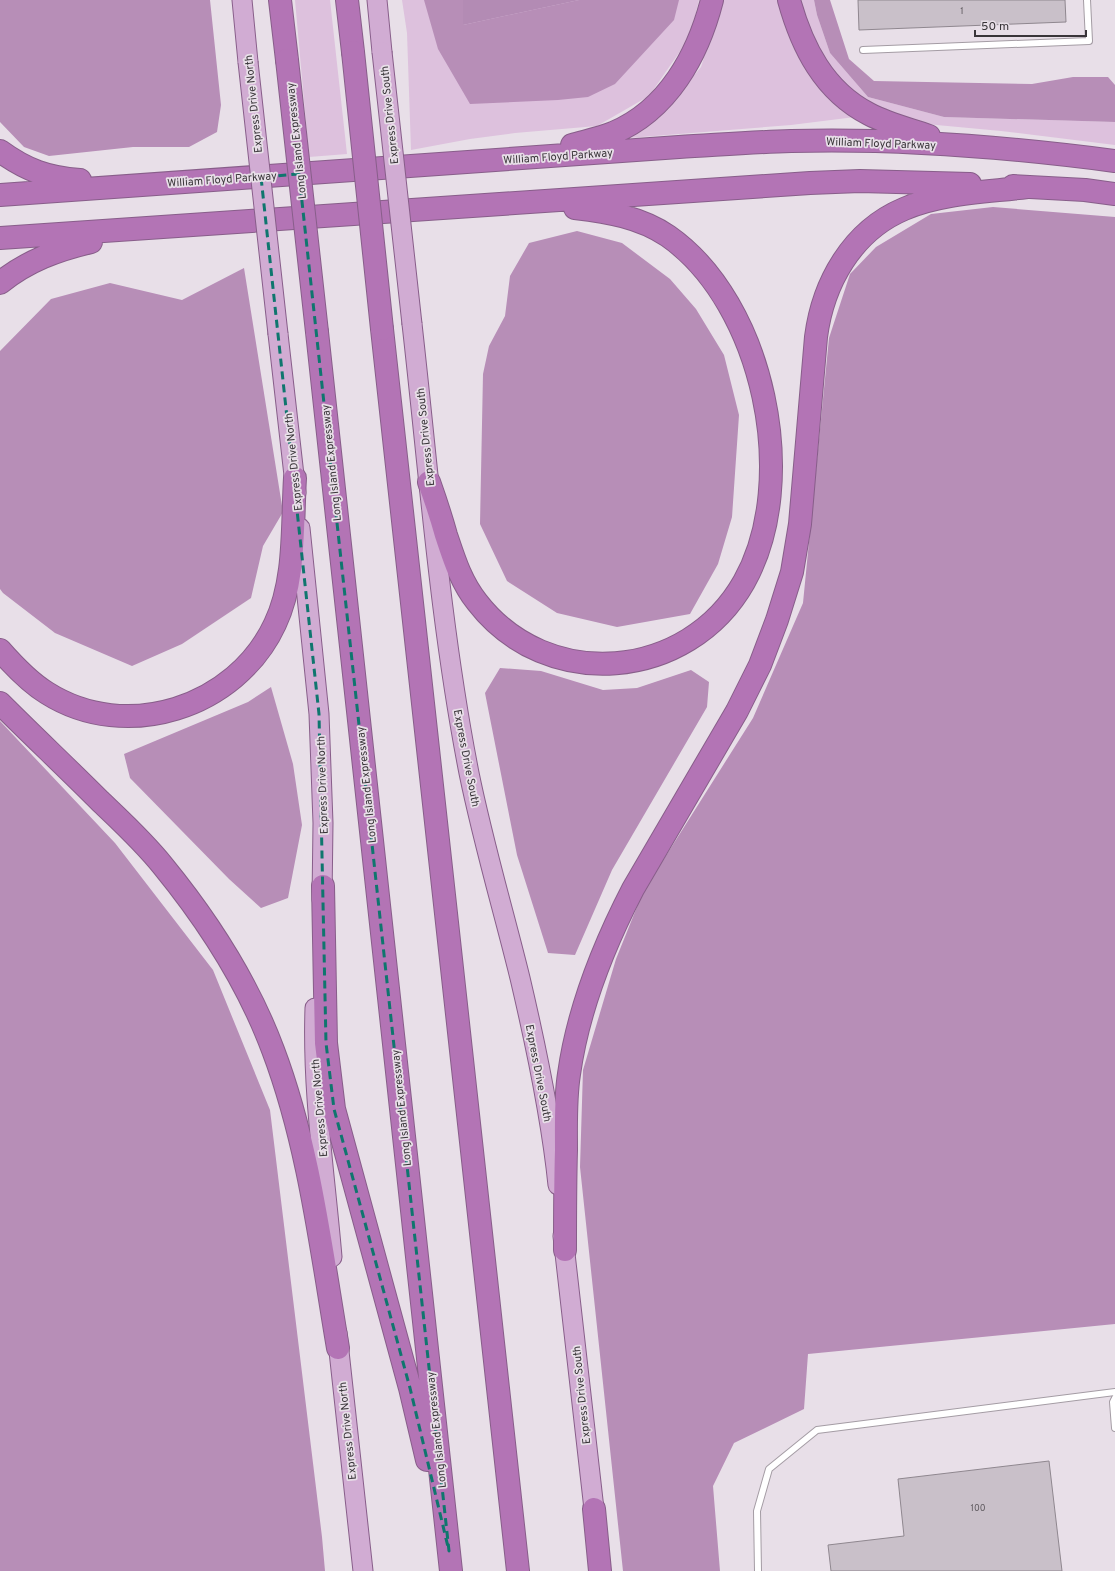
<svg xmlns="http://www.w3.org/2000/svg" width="1115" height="1571" viewBox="0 0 1115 1571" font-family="Overpass,sans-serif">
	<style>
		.green { fill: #ddc1dd }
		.forest { fill: #b78eb7 }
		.water { fill: #b38bb4 }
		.building { fill: #c9c0c9; stroke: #8f878f }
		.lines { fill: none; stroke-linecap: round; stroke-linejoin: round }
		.lane-casing { stroke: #a49ca4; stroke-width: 8 }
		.primary-casing { stroke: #885e8a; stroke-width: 21 }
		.highway-casing { stroke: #885e8a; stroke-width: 24 }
		.lane { stroke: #fff; stroke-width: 6 }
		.primary { stroke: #d1acd3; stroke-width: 19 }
		.highway { stroke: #b374b5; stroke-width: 22 }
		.primary-bridge-casing { stroke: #885e8a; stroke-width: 21; stroke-linecap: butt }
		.highway-bridge-casing { stroke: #885e8a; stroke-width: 24; stroke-linecap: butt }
		.primary-bridge { stroke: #d1acd3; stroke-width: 19 }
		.highway-bridge { stroke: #b374b5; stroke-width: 22 }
		.marked { fill: none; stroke: #0f766e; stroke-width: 3; stroke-dasharray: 8 5; stroke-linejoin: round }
		.labels { text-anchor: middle; stroke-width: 3.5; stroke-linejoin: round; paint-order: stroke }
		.number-label { font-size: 9px; fill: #5d585d }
		.street-label { font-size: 11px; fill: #393539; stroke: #e8dfe8 }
	</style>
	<rect width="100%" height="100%" fill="#e8dfe8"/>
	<path class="green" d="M 295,0 L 330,0 L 347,154 L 309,157 Z
		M 402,0 L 699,0 L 690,37 L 649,96 L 597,126 L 515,133 L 470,139 L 411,150 L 407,33 Z
		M 722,0 L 784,0 L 855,117 L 791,125 L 629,138 L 627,132 L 659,118 L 701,67 Z
		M 799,0 L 814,0 L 817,15 L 830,53 L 868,97 L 944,117 L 1115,122 L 1115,145 L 1001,131 L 926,124 L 890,115 L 857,97 L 825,63 L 802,13 Z"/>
	<path class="forest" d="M 0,0 L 210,0 L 221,105 L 217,132 L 189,147 L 133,147 L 49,156 L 24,147 L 0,122 Z
		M 424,0 L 463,0 L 463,25 L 579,0 L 679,0 L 674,20 L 615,84 L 588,97 L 558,100 L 470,104 L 438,49 Z
		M 814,0 L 830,0 L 849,59 L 874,81 L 1032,84 L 1073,77 L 1108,77 L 1115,85 L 1115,122 L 944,117 L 868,97 L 830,53 L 817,15 Z
		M 993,207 L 1115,217 L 1115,1324 L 808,1354 L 804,1409 L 734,1443 L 713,1486 L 720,1571 L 623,1571 L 580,1167 L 583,1070 L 616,959 L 643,892 L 753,718 L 803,603 L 829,338 L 850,274 L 876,247 L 931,214 Z
		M 577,231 L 622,243 L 670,279 L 696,309 L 724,355 L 739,415 L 732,517 L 718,564 L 690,614 L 617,627 L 557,613 L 507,581 L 480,524 L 483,374 L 489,346 L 505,316 L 510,276 L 529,243 Z
		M 244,268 L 283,512 L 263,546 L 251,598 L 182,644 L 132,666 L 55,633 L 3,593 L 0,589 L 0,351 L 51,299 L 110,283 L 182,300 Z
		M 500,668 L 541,671 L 603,690 L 637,688 L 691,670 L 709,682 L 707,707 L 612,870 L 575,955 L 548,953 L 517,855 L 485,693 Z
		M 271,687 L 293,764 L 302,825 L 288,898 L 261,908 L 229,879 L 130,778 L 124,754 L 248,702 Z
		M 0,721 L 115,843 L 213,970 L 270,1110 L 322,1537 L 325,1571 L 0,1571 Z"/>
	<path class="water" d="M 463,0 L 579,0 L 463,25 Z"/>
	<path class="building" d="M 858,0 L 1065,0 L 1066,22 L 859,30 Z
		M 1049,1461 L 1062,1571 L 831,1571 L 828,1545 L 904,1536 L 898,1479 Z"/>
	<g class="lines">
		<g class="lane-casing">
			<path id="lane" d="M 863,50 L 1089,41 L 1087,0
				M 1115,1398 L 1113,1402 L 1115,1428
				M 758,1571 L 757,1511 L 769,1469 L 817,1430 L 1115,1392"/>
		</g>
		<g class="primary-casing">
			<path id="primary" d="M 242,0 L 248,62
				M 377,0 L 382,52
				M 412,324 C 429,474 440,625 469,773 C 483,842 503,909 520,978 C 536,1046 551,1116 558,1185
				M 278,334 L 296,493
				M 300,528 L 319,714 L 323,823 L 322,900
				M 315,1008 C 312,1091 325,1174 332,1257
				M 563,1236 L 594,1509
				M 337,1333 L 363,1571"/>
		</g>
		<g class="highway-casing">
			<path id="highway" d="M 280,0 L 287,60
				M 347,0 L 353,52
				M 789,0 C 802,47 824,91 869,114 C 888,124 909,129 929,136
				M 572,145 C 586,141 600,138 613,133 C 668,110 698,55 712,0
				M 0,151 C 26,170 48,178 80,180
				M 1013,186 L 1085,190 L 1115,194
				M 0,195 L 679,147 C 716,145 753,142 791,141 C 899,138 1008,147 1115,161
				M 0,238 L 810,183 L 860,181 L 970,184
				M 0,283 C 27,261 57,250 91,242
				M 382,329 L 518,1571
				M 317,332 L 451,1571
				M 429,482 C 435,499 441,517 446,535 C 454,559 461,582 477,602 C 547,693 688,681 744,582 C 801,481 764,303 668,236 C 640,217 608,212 575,208
				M 0,650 C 14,666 29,682 47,693 C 126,743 236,708 275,624 C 296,580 292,526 295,478
				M 0,703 C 33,736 67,768 100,801 C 122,822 144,842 163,866 C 208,921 248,983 273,1050 C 309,1145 321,1248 338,1348
				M 323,886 L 326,1043 L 334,1109 L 410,1388 L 427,1460
				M 565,1250 C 565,1217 565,1183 566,1150 C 566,1125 565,1099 569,1074 C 578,1009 603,947 633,889 L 737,711 L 760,665 L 777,620 L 792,572 L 800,524 L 816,337 C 823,283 852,231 904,209 C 940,193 988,192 1027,187
				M 594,1509 L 600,1571"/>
		</g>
		<use href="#lane" class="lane"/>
		<use href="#primary" class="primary"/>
		<use href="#highway" class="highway"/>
		<g class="primary-bridge-casing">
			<path id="primary-bridge" d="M 382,52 L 412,324
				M 248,62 L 278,334"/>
		</g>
		<g class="highway-bridge-casing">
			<path id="highway-bridge" d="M 353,52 L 382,329
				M 287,60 L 317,332"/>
		</g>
		<use href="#primary-bridge" class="primary-bridge"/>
		<use href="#highway-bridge" class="highway-bridge"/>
	</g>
	<path class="marked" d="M 299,174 L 449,1551 L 410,1388 L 334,1109 L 326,1043 L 319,714 L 261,177 Z"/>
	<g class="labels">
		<g class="number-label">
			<text x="962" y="14">1</text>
			<text x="978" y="1511">100</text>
		</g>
		<g class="street-label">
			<text transform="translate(253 104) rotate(-96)" y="4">Express Drive North</text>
			<text transform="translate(389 115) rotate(-96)" y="4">Express Drive South</text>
			<text transform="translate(296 141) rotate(-96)" y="4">Long Island Expressway</text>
			<text transform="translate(881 143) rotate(2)" y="4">William Floyd Parkway</text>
			<text transform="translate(558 156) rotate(-4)" y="4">William Floyd Parkway</text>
			<text transform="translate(222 179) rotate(-4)" y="4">William Floyd Parkway</text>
			<text transform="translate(425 437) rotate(-96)" y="4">Express Drive South</text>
			<text transform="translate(293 462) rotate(-96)" y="4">Express Drive North</text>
			<text transform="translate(331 463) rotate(-96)" y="4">Long Island Expressway</text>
			<text transform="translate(467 758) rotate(79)" y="4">Express Drive South</text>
			<text transform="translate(322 785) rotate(-92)" y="4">Express Drive North</text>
			<text transform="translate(366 785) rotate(-96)" y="4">Long Island Expressway</text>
			<text transform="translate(539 1073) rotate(79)" y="4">Express Drive South</text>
			<text transform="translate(319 1108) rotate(-95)" y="4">Express Drive North</text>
			<text transform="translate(401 1108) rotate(-96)" y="4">Long Island Expressway</text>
			<text transform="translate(581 1395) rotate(-96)" y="4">Express Drive South</text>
			<text transform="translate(436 1430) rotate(-96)" y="4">Long Island Expressway</text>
			<text transform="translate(347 1431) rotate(-96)" y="4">Express Drive North</text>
		</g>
	</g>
	<path d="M975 30v6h111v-6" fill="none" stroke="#393539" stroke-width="2"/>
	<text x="981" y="30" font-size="12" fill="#393539" stroke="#e8dfe8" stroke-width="3" paint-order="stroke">50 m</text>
</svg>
